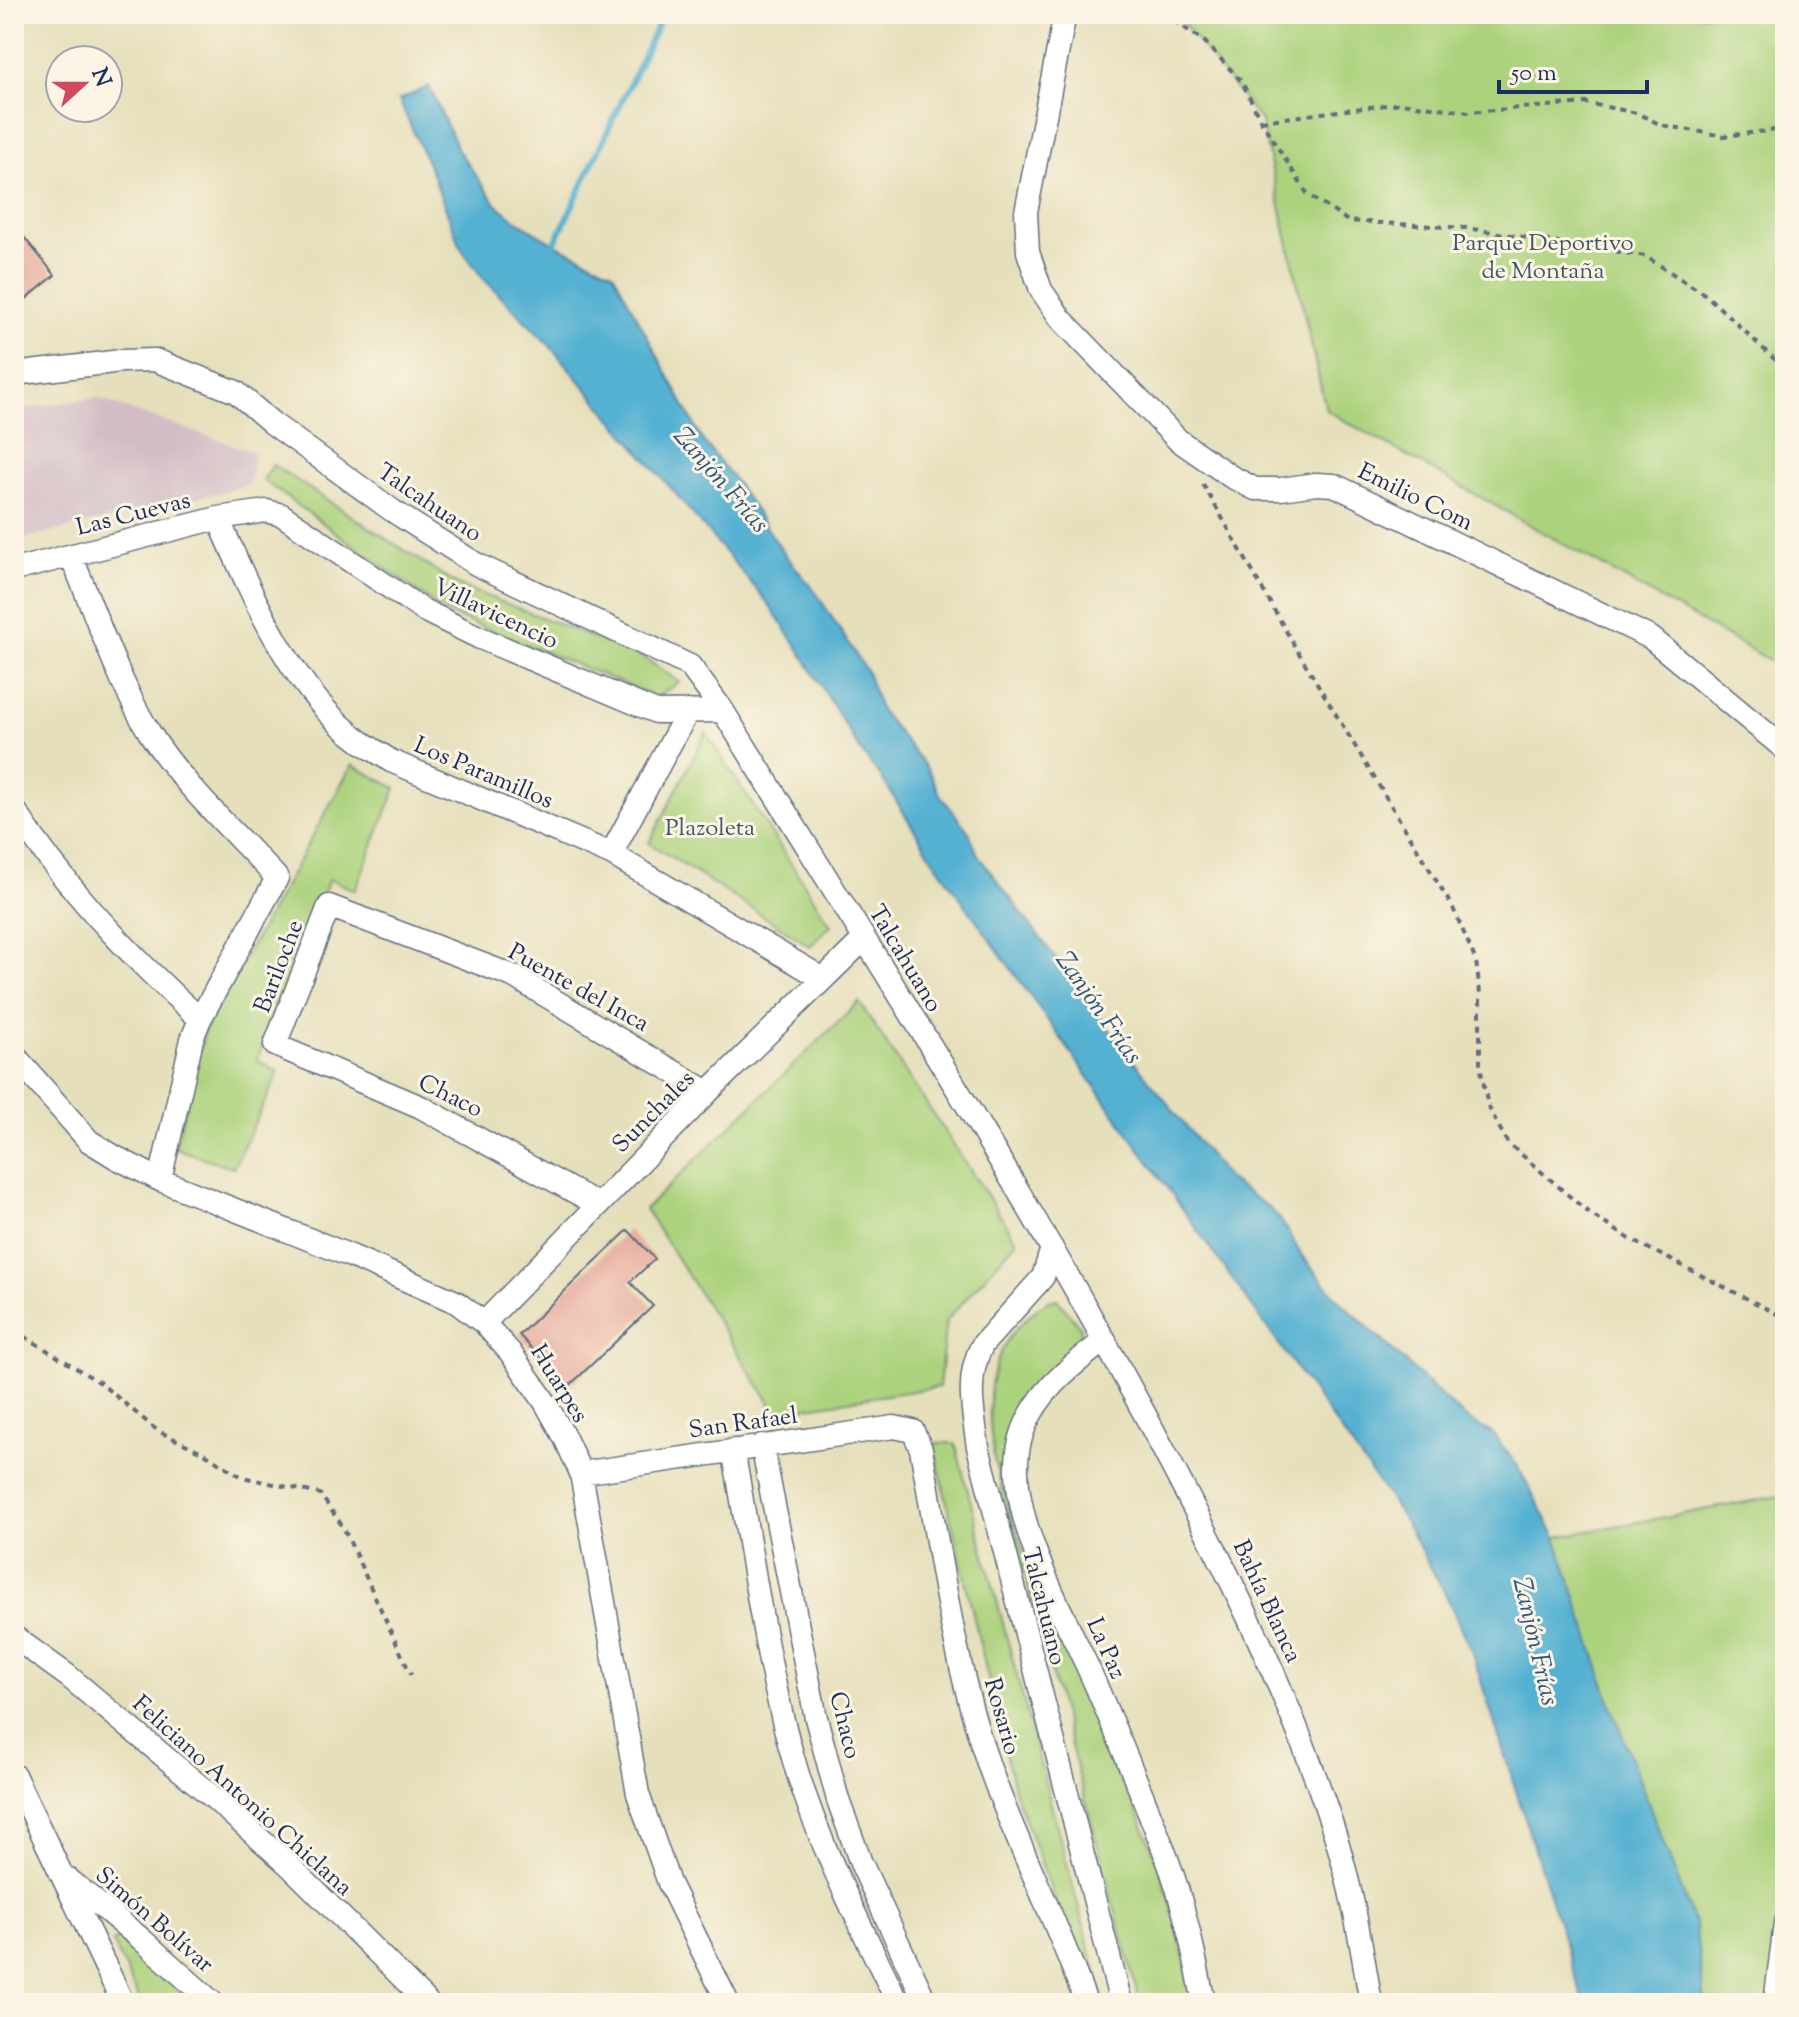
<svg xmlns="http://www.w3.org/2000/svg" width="1799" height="2017" viewBox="0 0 1799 2017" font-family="'Sorts Mill Goudy',serif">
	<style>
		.industrial { fill: #d2bdc6 }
		.green { fill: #abd27c; stroke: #63806d; stroke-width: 2 }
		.water { fill: #54b1d2; stroke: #387098; stroke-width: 2 }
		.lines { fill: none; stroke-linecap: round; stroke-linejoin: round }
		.stream { stroke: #54b1d2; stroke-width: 6 }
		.building { fill: #e5a798 }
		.minor-casing { stroke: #626d7f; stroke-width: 25 }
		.path { stroke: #626d7f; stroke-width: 4; stroke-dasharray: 6 6; stroke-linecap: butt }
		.minor { stroke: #fff; stroke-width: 22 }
		.labels { text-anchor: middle; stroke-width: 6; stroke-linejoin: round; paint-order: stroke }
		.park-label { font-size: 24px; fill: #3f5866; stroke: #fcf5e5 }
		.street-label { font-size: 24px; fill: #1b2f5e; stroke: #fcf5e5 }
		.water-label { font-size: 26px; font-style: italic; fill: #2c5681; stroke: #fcf5e5 }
	</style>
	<rect width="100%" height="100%" fill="#fcf5e5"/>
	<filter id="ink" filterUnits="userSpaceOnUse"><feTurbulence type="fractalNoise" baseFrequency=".0125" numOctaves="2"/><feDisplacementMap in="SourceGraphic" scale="16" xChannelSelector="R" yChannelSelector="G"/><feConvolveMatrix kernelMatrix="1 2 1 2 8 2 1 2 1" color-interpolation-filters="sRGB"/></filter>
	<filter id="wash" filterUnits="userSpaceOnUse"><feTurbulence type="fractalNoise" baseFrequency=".006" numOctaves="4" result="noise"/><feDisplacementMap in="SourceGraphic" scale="32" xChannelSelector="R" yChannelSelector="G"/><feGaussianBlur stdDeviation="1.8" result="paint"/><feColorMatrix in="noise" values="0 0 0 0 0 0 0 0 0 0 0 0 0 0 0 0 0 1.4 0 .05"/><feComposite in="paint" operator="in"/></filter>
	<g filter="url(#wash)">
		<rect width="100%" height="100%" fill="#e6dfbb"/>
		<path class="industrial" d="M 96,398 L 254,452 L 250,485 L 14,541 L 14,410 Z"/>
		<path class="green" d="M 1176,14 L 1785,14 L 1785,669 L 1326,410 L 1261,121 Z
			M 273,465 L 458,585 L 643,657 L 679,682 L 657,697 L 447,613 L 263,480 Z
			M 706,733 L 831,925 L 810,946 L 649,843 Z
			M 352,765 L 396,788 L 355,890 L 329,879 L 257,1060 L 279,1072 L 233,1168 L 175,1148 L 205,1029 Z
			M 859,1002 L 1017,1241 L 946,1321 L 939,1387 L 776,1412 L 645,1209 Z
			M 1057,1299 L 1081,1328 L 1080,1341 C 1058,1364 1023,1387 1013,1418 C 986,1497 1040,1590 1071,1661 C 1099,1726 1130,1790 1155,1856 C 1174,1904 1183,1953 1194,2003 L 1140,2003 L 995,1463 C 986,1411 983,1357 1026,1319 C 1036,1310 1044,1301 1057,1299 Z
			M 933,1443 L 955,1443 L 1104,2003 L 1094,2003 L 1075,1941 L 1058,1907 L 1015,1793 Z
			M 1785,1495 L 1785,2003 L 1705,2003 L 1695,1925 L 1614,1714 L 1556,1537 Z
			M 124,1935 L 192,2003 L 141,2003 L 113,1942 Z"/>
		<path class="water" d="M 429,86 L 458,150 L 497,205 L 516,220 L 555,244 L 613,272 L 703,441 L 733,478 L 786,556 L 815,591 L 867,672 L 880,710 L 927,768 L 941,796 L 969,832 L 978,855 L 1114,1036 L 1229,1180 L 1268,1207 L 1280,1219 L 1302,1256 L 1336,1297 L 1453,1407 L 1471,1422 L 1492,1433 L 1517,1465 L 1556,1537 L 1614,1714 L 1695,1925 L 1705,2003 L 1584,2003 L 1472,1653 L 1446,1595 L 1401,1515 L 934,861 L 883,780 L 860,750 L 797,646 L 764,598 L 551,347 L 482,277 L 461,248 L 431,171 L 399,100 Z"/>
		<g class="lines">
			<path class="stream" d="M 552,249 L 663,14"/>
		</g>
		<g id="blocks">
			<path class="building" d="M 14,225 L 55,275 L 14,309 Z
				M 628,1230 L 655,1259 L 630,1282 L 653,1306 L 568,1387 L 519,1335 Z"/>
		</g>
	</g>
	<g filter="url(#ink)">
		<use href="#blocks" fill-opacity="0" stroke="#626d7f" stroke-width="2"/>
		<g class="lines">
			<g class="minor-casing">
				<path id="minor" d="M 1065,14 L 1026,212 L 1028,252 L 1041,290 L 1061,319 L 1178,440 L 1230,476 L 1255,489 L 1281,489 L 1316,484 L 1334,485 L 1651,638 L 1785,749
					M 14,374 L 121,361 L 155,360 L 236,392 L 272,423 L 393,511 L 476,564 L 690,666 L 723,711 C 866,943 1015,1173 1144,1413 C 1215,1546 1285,1681 1332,1825 C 1351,1883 1361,1943 1371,2003
					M 218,518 C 251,593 292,692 360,741 C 370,748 381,754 391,761 L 611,854 L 822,978
					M 71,556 C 95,612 119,684 151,735 C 183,785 236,834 277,878 L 200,1019 L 192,1039 L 160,1180
					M 14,570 L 218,518 L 266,511 L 282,515 L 423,610 L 478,637 L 656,712 L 723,711
					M 14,809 C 63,885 132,958 200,1019
					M 611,854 L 688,711
					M 14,1055 L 89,1141 L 115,1157 L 160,1180 L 351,1256 L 456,1302 L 484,1323 L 510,1352 L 545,1402 L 564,1436 L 581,1473 L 638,1794 L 669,1883 L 728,2003
					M 597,1204 L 421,1107 L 275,1045 L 329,906 L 513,976 L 708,1092
					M 1052,1248 L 1043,1277 L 983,1344 C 965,1375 973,1413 978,1447 L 1121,2003
					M 484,1323 L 708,1092 L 864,939
					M 1105,1340 C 1070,1366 1031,1397 1020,1441 C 1002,1511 1066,1617 1094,1681 C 1119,1739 1144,1797 1166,1856 C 1184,1903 1194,1953 1204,2003
					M 762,1445 L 816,1718 L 838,1800 L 861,1863 L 926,2003
					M 733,1450 C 753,1555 765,1665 796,1768 C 821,1850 861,1926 898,2003
					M 581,1473 L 894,1427 L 913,1431 L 921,1449 C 939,1548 952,1651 983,1748 C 1011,1835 1056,1916 1086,2003
					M 14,1637 L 68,1676 L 215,1799 L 290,1866 L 428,2003
					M 14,1775 L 123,2003
					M 68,1879 L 140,1938 L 213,2003
					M 1775,2003 L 1785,1924"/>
			</g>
			<path class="path" d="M 1164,14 L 1204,41 L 1242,82 L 1261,121 L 1308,195 L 1348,221 L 1466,228 L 1645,256 L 1706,295 L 1785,369
				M 1261,121 L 1401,103 L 1469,112 L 1586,103 L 1637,113 L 1661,125 L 1724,136 L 1785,129
				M 1203,484 L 1294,645 L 1453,908 L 1476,961 L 1480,993 L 1480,1066 L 1488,1106 L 1507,1142 L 1590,1214 L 1630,1239 L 1785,1318
				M 14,1330 L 99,1382 L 158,1431 L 206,1454 L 242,1477 L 320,1494 L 343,1527 L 411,1675"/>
			<use href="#minor" class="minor"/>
		</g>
	</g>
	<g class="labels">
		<g class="park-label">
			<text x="1543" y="250">Parque Deportivo<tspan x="1543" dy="28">de Montaña</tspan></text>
			<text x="710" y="835">Plazoleta</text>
		</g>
		<g class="street-label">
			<text transform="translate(1416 496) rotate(26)" y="8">Emilio Com</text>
			<text transform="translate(430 502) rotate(34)" y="8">Talcahuano</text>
			<text transform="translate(133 513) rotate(-14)" y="8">Las Cuevas</text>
			<text transform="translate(496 613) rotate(25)" y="8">Villavicencio</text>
			<text transform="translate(484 772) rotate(23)" y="8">Los Paramillos</text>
			<text transform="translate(906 958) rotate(59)" y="8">Talcahuano</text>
			<text transform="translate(278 966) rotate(-69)" y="8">Bariloche</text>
			<text transform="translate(579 987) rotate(29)" y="8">Puente del Inca</text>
			<text transform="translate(451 1095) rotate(26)" y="8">Chaco</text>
			<text transform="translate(653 1111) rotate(-45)" y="8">Sunchales</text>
			<text transform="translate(560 1383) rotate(58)" y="8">Huarpes</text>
			<text transform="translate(743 1422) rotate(-8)" y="8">San Rafael</text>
			<text transform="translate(1268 1601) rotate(65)" y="8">Bahía Blanca</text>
			<text transform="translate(1045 1606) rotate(76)" y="8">Talcahuano</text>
			<text transform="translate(1107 1648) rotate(66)" y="8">La Paz</text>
			<text transform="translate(1003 1716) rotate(74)" y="8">Rosario</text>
			<text transform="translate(846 1725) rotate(76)" y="8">Chaco</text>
			<text transform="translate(243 1795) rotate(42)" y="8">Feliciano Antonio Chiclana</text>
			<text transform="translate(155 1919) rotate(41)" y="8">Simón Bolívar</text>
		</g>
		<g class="water-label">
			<text transform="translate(722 479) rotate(49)" y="9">Zanjón Frías</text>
			<text transform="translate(1100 1007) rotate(55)" y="9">Zanjón Frías</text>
			<text transform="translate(1537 1641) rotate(77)" y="9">Zanjón Frías</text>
		</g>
	</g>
	<rect width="1799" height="2017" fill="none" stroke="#fcf5e5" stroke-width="48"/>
	<g transform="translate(84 84) rotate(69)"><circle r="38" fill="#fcf5e5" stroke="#a2a6af" stroke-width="2"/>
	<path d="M0-6L14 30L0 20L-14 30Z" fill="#d1495b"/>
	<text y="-12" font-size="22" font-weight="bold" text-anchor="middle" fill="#1b2f5e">N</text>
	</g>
	<path d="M1499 80v12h148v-12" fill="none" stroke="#1b2f5e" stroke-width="4"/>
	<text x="1511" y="80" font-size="24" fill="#1b2f5e" stroke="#fcf5e5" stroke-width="6" paint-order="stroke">50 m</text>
</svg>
